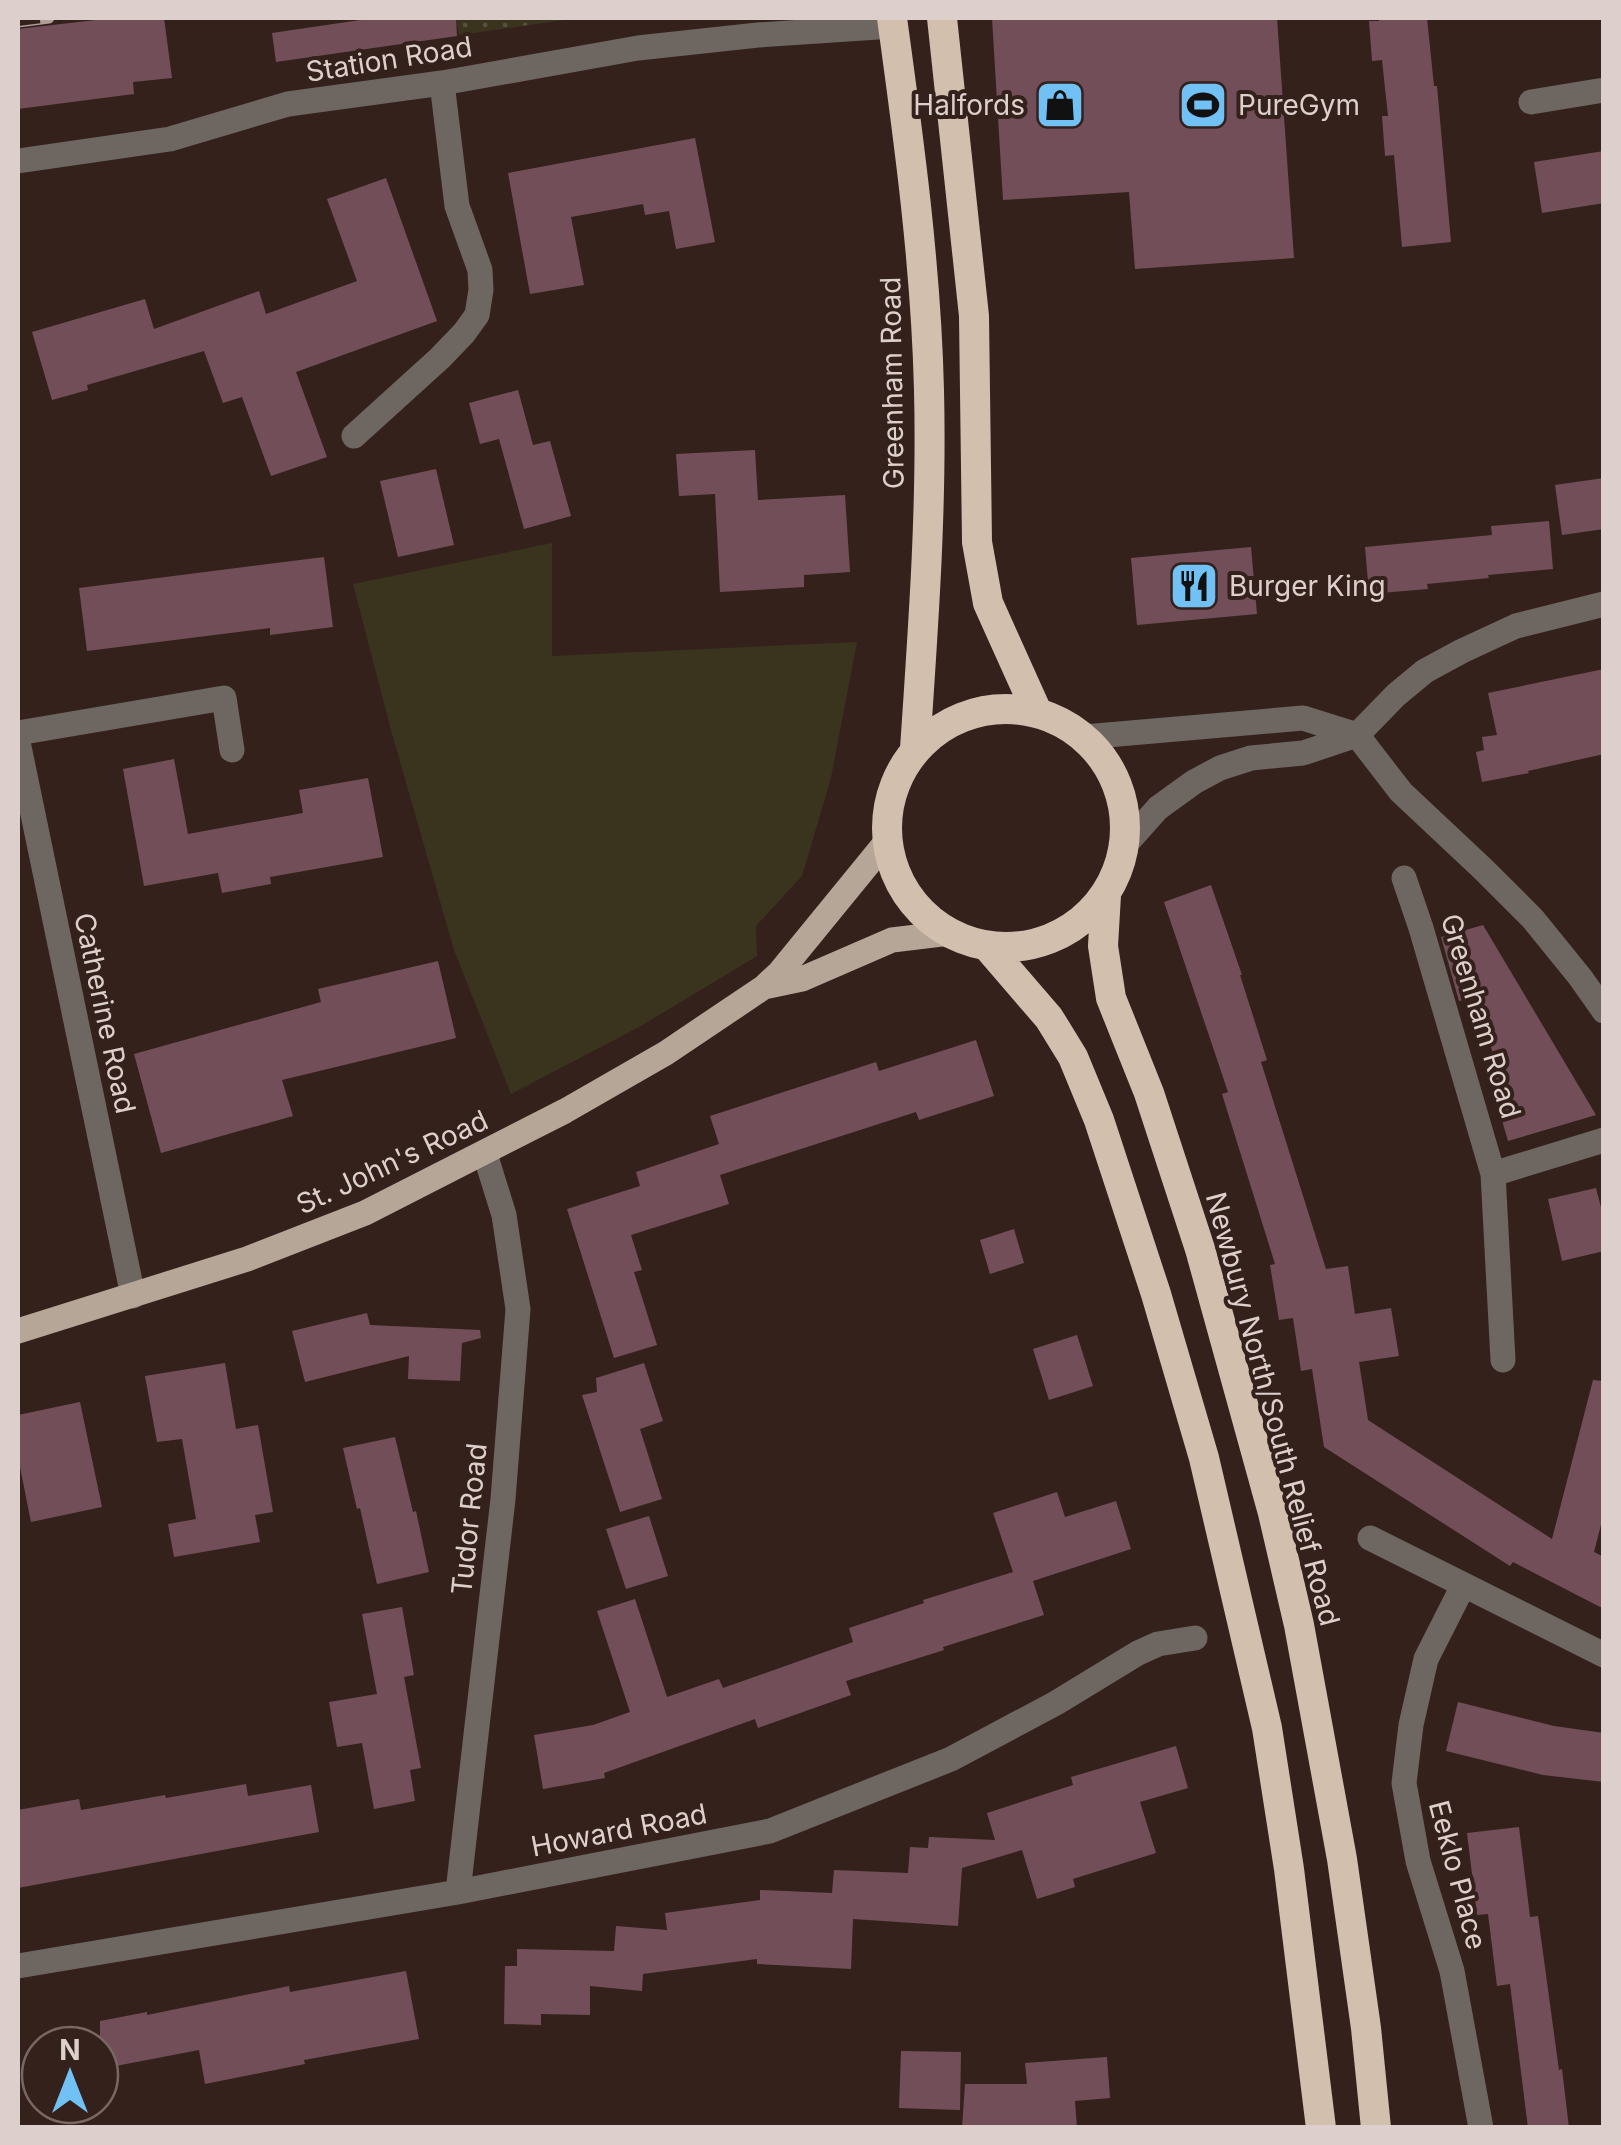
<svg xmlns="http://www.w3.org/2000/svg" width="1621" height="2145" viewBox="0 0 1621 2145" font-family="Inter,sans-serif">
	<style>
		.grass { fill: url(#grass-dots) }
		.park { fill: #3a341e }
		.building { fill: #724f58 }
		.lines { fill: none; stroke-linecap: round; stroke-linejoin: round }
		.minor { stroke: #6e6660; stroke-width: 25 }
		.major { stroke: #b6a698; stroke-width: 25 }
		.highway { stroke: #d2bfae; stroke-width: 30 }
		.rail-casing { stroke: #ad9e9a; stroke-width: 11 }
		.rail { stroke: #34211c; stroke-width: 8; stroke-dasharray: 22; stroke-linecap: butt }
		.labels { text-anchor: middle; stroke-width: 8; stroke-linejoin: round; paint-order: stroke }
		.street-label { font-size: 28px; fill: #ddd0cc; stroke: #34211c }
		.poi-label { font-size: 28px; fill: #ddd0cc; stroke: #34211c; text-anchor: start }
	</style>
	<defs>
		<pattern id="grass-dots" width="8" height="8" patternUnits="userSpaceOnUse" patternTransform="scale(2.5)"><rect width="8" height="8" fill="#3a341e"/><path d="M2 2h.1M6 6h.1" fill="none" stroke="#56503e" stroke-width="1.8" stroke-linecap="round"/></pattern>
	</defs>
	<rect width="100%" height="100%" fill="#34211c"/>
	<path class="grass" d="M 456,18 L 578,18 L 459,35 Z"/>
	<path class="park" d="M 552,543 L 552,656 L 857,642 L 831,778 L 802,876 L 756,926 L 757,956 L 641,1026 L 511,1094 L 454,950 L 391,730 L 353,584 Z"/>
	<path class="building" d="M 113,18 L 164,18 L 172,78 L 133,82 L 134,94 L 18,109 L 18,29 Z
		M 374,18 L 456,18 L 457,36 L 276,62 L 272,33 Z
		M 992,18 L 1277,18 L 1294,258 L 1135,269 L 1129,192 L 1003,200 Z
		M 1379,18 L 1427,18 L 1434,86 L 1437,86 L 1451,242 L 1402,247 L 1394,155 L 1385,156 L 1382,116 L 1388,116 L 1382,60 L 1372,61 L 1369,21 L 1379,21 Z
		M 695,138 L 715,242 L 676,249 L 669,211 L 645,215 L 643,204 L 571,217 L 584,285 L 530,294 L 508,173 Z
		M 1604,151 L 1604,203 L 1542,213 L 1534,162 Z
		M 386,178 L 437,321 L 296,372 L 327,457 L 271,476 L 242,397 L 223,403 L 204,351 L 87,385 L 88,390 L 52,400 L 32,332 L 145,299 L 154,329 L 259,291 L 266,314 L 357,281 L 327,199 Z
		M 518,390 L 533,445 L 550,441 L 571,516 L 524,529 L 499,439 L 480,444 L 469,403 Z
		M 755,450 L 758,500 L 845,495 L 850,572 L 804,575 L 804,587 L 720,592 L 715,494 L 679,496 L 676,454 Z
		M 436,469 L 454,545 L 398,557 L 380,481 Z
		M 1604,478 L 1604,529 L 1562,535 L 1555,485 Z
		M 1549,521 L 1553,569 L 1488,575 L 1489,578 L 1427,584 L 1428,589 L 1369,594 L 1365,547 L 1492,535 L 1491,526 Z
		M 1251,547 L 1257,614 L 1137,625 L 1131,558 Z
		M 324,557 L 333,627 L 270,635 L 270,628 L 87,651 L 79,588 Z
		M 1604,669 L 1604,754 L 1528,771 L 1529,773 L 1482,782 L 1476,752 L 1484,750 L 1482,737 L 1497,735 L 1488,693 Z
		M 174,759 L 188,834 L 303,813 L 299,790 L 368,778 L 383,857 L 270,877 L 271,884 L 222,893 L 218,873 L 144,886 L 123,769 Z
		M 1211,885 L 1242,975 L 1240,975 L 1267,1060 L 1261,1062 L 1326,1269 L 1348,1266 L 1355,1314 L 1391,1308 L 1399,1356 L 1359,1362 L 1368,1420 L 1552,1539 L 1593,1380 L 1604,1381 L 1604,1513 L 1594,1552 L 1604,1557 L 1604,1609 L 1513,1562 L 1510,1566 L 1324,1447 L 1312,1369 L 1301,1371 L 1293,1318 L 1279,1320 L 1270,1265 L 1275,1264 L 1222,1094 L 1228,1092 L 1164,902 Z
		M 1483,925 L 1596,1115 L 1508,1141 L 1488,1072 L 1497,1069 L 1477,996 L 1459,1001 L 1441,937 Z
		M 438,961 L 456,1038 L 282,1080 L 293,1116 L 161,1153 L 134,1054 L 321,1002 L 318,989 Z
		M 976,1040 L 994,1096 L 919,1120 L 916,1112 L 720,1175 L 729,1204 L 631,1235 L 642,1270 L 634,1272 L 657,1345 L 614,1358 L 567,1209 L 640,1186 L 636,1172 L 719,1144 L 710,1116 L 876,1062 L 879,1071 Z
		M 1596,1188 L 1604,1219 L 1604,1251 L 1562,1261 L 1548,1199 Z
		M 1014,1229 L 1024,1263 L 990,1274 L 980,1240 Z
		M 367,1313 L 370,1325 L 480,1330 L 481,1338 L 462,1343 L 460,1381 L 408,1379 L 409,1356 L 305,1382 L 292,1331 Z
		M 1077,1335 L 1093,1386 L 1049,1400 L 1033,1349 Z
		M 225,1363 L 236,1429 L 258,1425 L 273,1512 L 255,1515 L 260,1542 L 174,1557 L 168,1524 L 196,1519 L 182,1439 L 157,1442 L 145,1376 Z
		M 644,1363 L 663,1421 L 640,1429 L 662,1499 L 620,1512 L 582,1395 L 597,1392 L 596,1378 Z
		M 80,1402 L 102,1507 L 31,1522 L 18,1457 L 18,1415 Z
		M 395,1437 L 413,1512 L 416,1511 L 429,1572 L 377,1584 L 360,1508 L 357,1509 L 343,1448 Z
		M 1057,1492 L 1065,1517 L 1116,1501 L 1131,1549 L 1033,1581 L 1044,1615 L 943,1647 L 944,1650 L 846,1681 L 851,1695 L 758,1728 L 755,1719 L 604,1773 L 605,1778 L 543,1789 L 534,1735 L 593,1725 L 630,1712 L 597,1611 L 635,1599 L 667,1697 L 719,1679 L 723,1688 L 853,1642 L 849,1628 L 924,1603 L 923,1600 L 1013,1572 L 993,1513 Z
		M 649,1516 L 668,1576 L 626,1589 L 606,1529 Z
		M 402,1607 L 414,1675 L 404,1677 L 421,1768 L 410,1770 L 415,1801 L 374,1809 L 362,1743 L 337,1747 L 329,1702 L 377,1694 L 362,1614 Z
		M 1458,1702 L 1554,1726 L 1604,1733 L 1604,1782 L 1543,1775 L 1446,1751 Z
		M 1176,1746 L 1188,1788 L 1140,1802 L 1156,1853 L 1073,1879 L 1075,1887 L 1037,1899 L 1022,1850 L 962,1868 L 958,1926 L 853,1919 L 851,1969 L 757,1964 L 757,1959 L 643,1974 L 642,1991 L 590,1986 L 590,2015 L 541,2014 L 541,2025 L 504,2024 L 505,1966 L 517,1966 L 517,1949 L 614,1951 L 616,1926 L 667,1930 L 665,1913 L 760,1900 L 760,1890 L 832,1893 L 834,1870 L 908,1873 L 910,1847 L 928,1848 L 929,1837 L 995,1840 L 987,1813 L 1073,1785 L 1071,1777 Z
		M 246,1784 L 248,1796 L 311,1785 L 319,1832 L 18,1888 L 18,1810 L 79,1799 L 81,1810 L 165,1795 L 166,1798 Z
		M 1519,1827 L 1530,1917 L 1538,1916 L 1559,2070 L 1562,2069 L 1569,2128 L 1528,2128 L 1510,1984 L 1497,1986 L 1488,1914 L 1477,1915 L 1467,1833 Z
		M 406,1971 L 419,2039 L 304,2060 L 305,2064 L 205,2084 L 199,2050 L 100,2069 L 100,2021 L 147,2012 L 147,2015 L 289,1986 L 290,1992 Z
		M 901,2051 L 961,2052 L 960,2110 L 899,2108 Z
		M 1107,2057 L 1110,2098 L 1075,2101 L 1077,2128 L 962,2128 L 965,2084 L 1027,2084 L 1025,2063 Z"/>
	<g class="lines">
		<path class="minor" d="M 1531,102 L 1604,90
			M 18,161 L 170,139 L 288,104 L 442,83 L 638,48 L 758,35 L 893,26
			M 354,436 L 440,358 L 464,333 L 477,315 L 481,290 L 480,270 L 457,206 L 442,83
			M 18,733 L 224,698 L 232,750
			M 1084,737 L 1303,718 L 1357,735 L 1401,792 L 1483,869 L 1533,919 L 1580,977 L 1604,1011
			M 18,742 L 133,1296
			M 1125,845 L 1158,808 L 1194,782 L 1220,768 L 1251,758 L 1303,753 L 1357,735 L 1396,695 L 1425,671 L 1462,651 L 1516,626 L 1604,604
			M 1404,878 L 1421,928 L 1493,1174 L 1503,1360
			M 1493,1174 L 1604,1140
			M 1370,1538 L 1604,1655
			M 1463,1586 L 1426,1659 L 1411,1725 L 1404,1783 L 1418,1861 L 1452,1971 L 1481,2128
			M 458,1892 L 503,1499 L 518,1309 L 504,1215 L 485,1154
			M 18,1966 L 458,1892 L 770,1831 L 951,1759 L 1056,1703 L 1138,1653 L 1158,1644 L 1195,1638"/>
		<path class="major" d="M 764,987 L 802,979 L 892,940 L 950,933
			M 18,1331 L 247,1259 L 365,1213 L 565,1111 L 666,1053 L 764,987 L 780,972 L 887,841"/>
		<path class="highway" d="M 892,18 C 909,141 926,266 929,390 C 932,510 923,630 915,749
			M 942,18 L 974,316 L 977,542 L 988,603 L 1037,712
			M887 828a119 119 0 1 1 238 0a119 119 0 1 1-238 0Z
			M 1106,895 L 1103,946 L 1111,998 L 1149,1093 L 1200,1249 L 1273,1513 L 1299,1625 L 1342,1859 L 1366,2028 L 1376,2128
			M 987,946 L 1049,1018 L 1073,1057 L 1099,1120 L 1156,1294 L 1204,1458 L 1267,1728 L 1289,1869 L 1321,2128"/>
		<g class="rail-casing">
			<path id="rail" d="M 18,22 L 49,18"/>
		</g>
		<use href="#rail" class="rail"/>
	</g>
	<defs>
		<g id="shop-square" transform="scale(2.5)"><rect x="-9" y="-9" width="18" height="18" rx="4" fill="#72c1f5" stroke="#34211c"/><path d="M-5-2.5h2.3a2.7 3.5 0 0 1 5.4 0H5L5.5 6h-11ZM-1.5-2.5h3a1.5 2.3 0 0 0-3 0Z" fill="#111"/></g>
		<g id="stadium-square" transform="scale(2.5)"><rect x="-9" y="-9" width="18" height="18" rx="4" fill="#72c1f5" stroke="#34211c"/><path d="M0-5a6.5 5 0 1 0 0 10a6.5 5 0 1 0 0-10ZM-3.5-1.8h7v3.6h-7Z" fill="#111"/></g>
		<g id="restaurant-square" transform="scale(2.5)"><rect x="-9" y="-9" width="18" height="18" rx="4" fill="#72c1f5" stroke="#34211c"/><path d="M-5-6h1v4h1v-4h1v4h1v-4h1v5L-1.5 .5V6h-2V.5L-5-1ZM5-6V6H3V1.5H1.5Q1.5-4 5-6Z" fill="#111"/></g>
	</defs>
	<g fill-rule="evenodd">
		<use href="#shop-square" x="1060" y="105"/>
		<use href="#stadium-square" x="1203" y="105"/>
		<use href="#restaurant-square" x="1194" y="586"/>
	</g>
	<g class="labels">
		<g class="street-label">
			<text transform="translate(389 59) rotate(-9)" y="10">Station Road</text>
			<text transform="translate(892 383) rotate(-91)" y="10">Greenham Road</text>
			<text transform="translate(105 1013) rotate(78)" y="10">Catherine Road</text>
			<text transform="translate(1481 1016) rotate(73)" y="10">Greenham Road</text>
			<text transform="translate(392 1162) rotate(-25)" y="10">St. John's Road</text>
			<text transform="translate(1273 1409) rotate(75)" y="10">Newbury North/South Relief Road</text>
			<text transform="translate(469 1519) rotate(-84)" y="10">Tudor Road</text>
			<text transform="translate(619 1830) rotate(-11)" y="10">Howard Road</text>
			<text transform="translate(1458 1875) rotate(75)" y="10">Eeklo Place</text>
		</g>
		<g class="poi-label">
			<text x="1025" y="115" text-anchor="end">Halfords</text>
			<text x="1238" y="115">PureGym</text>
			<text x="1229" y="596">Burger King</text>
		</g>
	</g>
	<rect width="1621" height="2145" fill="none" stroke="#ddd0cc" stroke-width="40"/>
	<g transform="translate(70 2075)"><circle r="48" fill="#34211c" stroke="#786762" stroke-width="2.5"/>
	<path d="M0-8L18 38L0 25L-18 38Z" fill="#72c1f5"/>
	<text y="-15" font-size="28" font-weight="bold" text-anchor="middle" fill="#ddd0cc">N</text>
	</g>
</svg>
